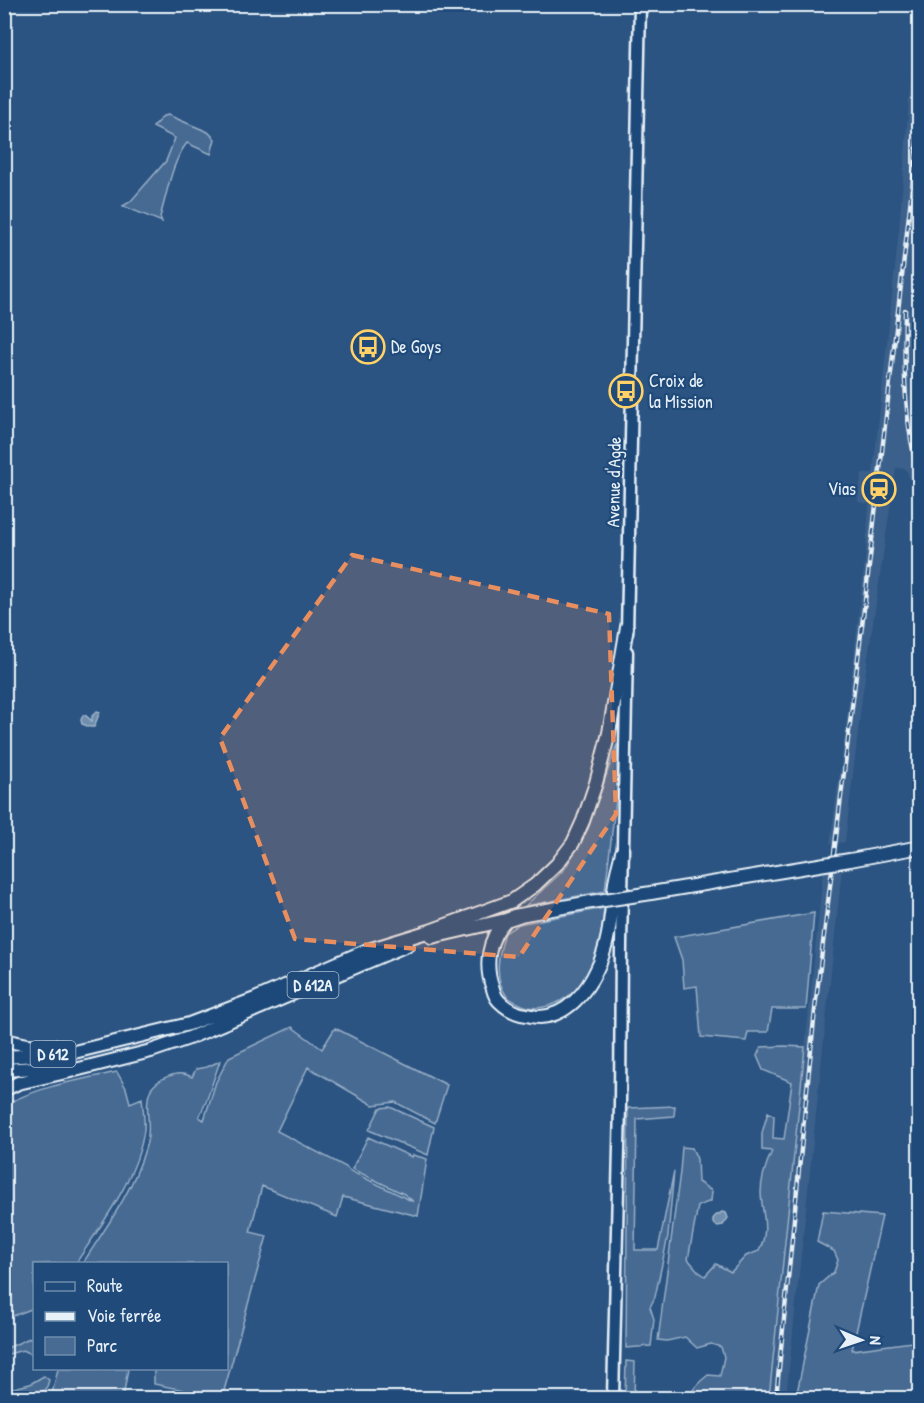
<svg xmlns="http://www.w3.org/2000/svg" width="924" height="1403" viewBox="0 0 924 1403" font-family="'Patrick Hand',sans-serif">
	<style>
		.built { fill: #3a608b }
		.green { fill: #476b93; stroke: #98aec6; stroke-width: 1.5 }
		.water { fill: #708ead; stroke: #a0b6cb; stroke-width: 1.5 }
		.lines { fill: none; stroke-linecap: round; stroke-linejoin: round }
		.secondary-casing { stroke: #e8f1f8; stroke-width: 15 }
		.trunk-casing { stroke: #e8f1f8; stroke-width: 16 }
		.secondary { stroke: #1f4a7a; stroke-width: 10 }
		.trunk { stroke: #1f4a7a; stroke-width: 12 }
		.rail-casing { stroke: #e8f1f8; stroke-width: 4.5 }
		.rail { stroke: #1f4a7a; stroke-width: 2; stroke-dasharray: 7; stroke-linecap: butt }
		.trunk-bridge-casing { stroke: #e8f1f8; stroke-width: 16; stroke-linecap: butt }
		.trunk-bridge { stroke: #1f4a7a; stroke-width: 12 }
		.marked { fill: #e88e5f; fill-opacity: 0.2; stroke: #e88e5f; stroke-width: 4.5; stroke-dasharray: 12 8; stroke-linejoin: round }
		.labels { text-anchor: middle; stroke-width: 4.5; stroke-linejoin: round; paint-order: stroke }
		.shield { fill: #1f4a7a; stroke: #acbfd2; stroke-width: 1.5 }
		.shield-label { font-size: 16px; font-weight: bold; fill: #e8f1f8 }
		.poi-label { font-size: 18px; fill: #e8f1f8; stroke: #1f4a7a; text-anchor: start }
		.street-label { font-size: 18px; fill: #e8f1f8; stroke: #1f4a7a }
	</style>
	<rect width="100%" height="100%" fill="#2b5482"/>
	<filter id="ink" filterUnits="userSpaceOnUse"><feTurbulence type="fractalNoise" baseFrequency=".0167" numOctaves="2"/><feDisplacementMap in="SourceGraphic" scale="12" xChannelSelector="R" yChannelSelector="G"/><feConvolveMatrix kernelMatrix="1 2 1 2 8 2 1 2 1" color-interpolation-filters="sRGB"/></filter>
	<g filter="url(#ink)">
		<path class="built" d="M 919,5 L 920,202 L 912,267 L 910,318 L 914,368 L 919,405 L 919,504 L 906,469 L 896,468 L 863,691 L 845,842 L 830,844 L 846,725 L 866,550 L 869,504 L 858,502 L 858,496 L 862,473 L 873,473 L 899,230 L 913,49 Z
			M 842,869 L 786,1398 L 769,1398 L 823,872 Z"/>
		<path class="green" d="M 168,115 L 208,132 L 215,139 L 211,154 L 187,143 C 172,161 167,194 160,217 L 162,222 L 123,206 L 130,202 L 166,161 L 175,138 L 153,127 L 163,116 Z
			M 617,744 L 617,790 L 605,891 L 525,906 L 564,870 L 588,829 Z
			M 604,908 C 602,927 601,948 593,967 C 583,992 544,1019 518,1003 C 514,1001 509,999 506,995 C 493,977 499,952 505,933 L 519,924 Z
			M 814,913 L 806,1009 L 772,1009 L 768,1032 L 748,1032 L 746,1041 L 701,1037 L 697,986 L 684,988 L 682,960 L 674,937 Z
			M 292,1027 L 322,1049 L 335,1028 L 447,1085 L 435,1123 L 395,1102 L 373,1105 L 308,1067 L 277,1131 L 346,1167 L 350,1171 L 414,1202 L 404,1194 L 352,1169 L 368,1137 L 412,1157 L 413,1155 L 427,1159 L 418,1216 L 343,1197 L 337,1217 L 262,1186 L 250,1232 L 267,1236 L 222,1398 L 154,1384 L 154,1369 L 226,1368 L 226,1264 L 83,1263 C 106,1227 133,1191 145,1149 C 146,1145 148,1140 148,1135 C 150,1121 144,1102 151,1089 C 157,1080 173,1072 183,1074 C 187,1074 189,1076 192,1077 L 196,1069 L 207,1067 L 220,1061 L 206,1102 L 199,1117 L 204,1120 L 216,1082 L 229,1057 Z
			M 784,1046 L 805,1047 L 769,1398 L 689,1398 C 692,1388 700,1381 708,1375 L 720,1376 L 724,1357 L 721,1347 L 711,1344 L 697,1348 L 685,1337 L 667,1341 L 658,1340 L 680,1172 L 682,1147 L 692,1148 L 697,1159 L 698,1182 L 712,1191 L 711,1201 L 698,1206 L 688,1259 L 698,1271 L 705,1276 L 716,1264 L 731,1272 L 746,1256 L 759,1251 C 770,1229 762,1215 761,1193 C 761,1178 766,1164 772,1151 L 762,1150 L 762,1133 L 768,1112 L 774,1116 L 773,1138 L 784,1139 L 792,1082 L 763,1070 L 757,1056 L 761,1047 Z
			M 117,1072 L 126,1088 L 130,1103 L 142,1098 C 143,1108 145,1120 144,1130 C 138,1177 101,1225 76,1263 L 34,1264 L 34,1308 L 5,1319 L 5,1105 C 39,1086 80,1080 117,1072 Z
			M 675,1106 L 674,1116 L 637,1119 L 635,1250 L 658,1250 L 674,1171 L 668,1236 L 655,1297 L 650,1307 L 654,1319 L 651,1346 L 626,1348 L 628,1108 Z
			M 390,1107 L 434,1127 L 428,1155 L 369,1130 L 380,1108 Z
			M 823,1211 L 882,1216 L 852,1350 L 919,1341 L 919,1398 L 786,1398 L 796,1398 L 819,1285 L 834,1272 L 838,1260 L 834,1251 L 817,1242 Z
			M 34,1336 L 34,1355 L 23,1350 L 5,1355 L 5,1349 Z
			M 626,1361 L 635,1362 L 634,1398 L 625,1398 Z
			M 58,1369 L 128,1369 L 123,1398 L 51,1398 Z
			M 44,1376 L 49,1380 L 46,1390 L 14,1398 L 5,1398 L 5,1390 L 30,1384 Z"/>
		<path class="water" d="M 97,711 L 100,712 L 99,714 L 94,727 L 90,727 L 82,724 L 81,720 L 83,715 L 85,715 L 92,721 L 92,716 Z
			M 722,1212 L 726,1213 L 728,1218 L 723,1225 L 717,1226 L 713,1223 L 713,1219 L 715,1216 Z"/>
		<g class="lines">
			<g class="secondary-casing">
				<path id="secondary" d="M 627,633 L 640,4
					M 613,1398 L 620,1105 L 621,944 L 627,652"/>
			</g>
			<g class="trunk-casing">
				<path id="trunk" d="M 850,860 L 920,847
					M 645,894 L 825,864
					M 514,916 L 591,902
					M 506,920 C 488,937 484,966 493,989 C 494,993 496,998 499,1001 C 506,1008 516,1014 527,1015 C 531,1016 536,1017 540,1017 C 567,1016 587,991 597,969 C 610,943 611,911 615,883 C 616,873 620,862 622,852
					M 432,937 L 506,920 L 521,915
					M 4,1039 C 22,1046 43,1047 61,1046
					M 4,1057 L 70,1053 L 189,1024 L 255,999 L 365,951 L 430,931 L 512,901 L 535,885 L 557,864 L 573,843 L 583,821 L 596,783 L 609,733 L 627,627
					M 4,1070 L 64,1066
					M 4,1090 L 18,1083 L 75,1070 L 151,1051 L 189,1038 L 407,945"/>
			</g>
			<use href="#secondary" class="secondary"/>
			<use href="#trunk" class="trunk"/>
			<g class="rail-casing">
				<path id="rail" d="M 905,310 C 904,368 903,422 920,478
					M 776,1398 L 816,1000 L 865,601 L 920,118"/>
			</g>
			<use href="#rail" class="rail"/>
			<g class="trunk-bridge-casing">
				<path id="trunk-bridge" d="M 825,864 L 850,860
					M 591,902 L 645,894"/>
			</g>
			<use href="#trunk-bridge" class="trunk-bridge"/>
		</g>
	</g>
	<path class="marked" d="M 352,555 L 609,614 L 616,814 L 519,957 L 295,939 L 220,738 Z"/>
	<defs>
		<g id="bus-ring" transform="scale(1.725)"><circle r="9.5" fill="#1f4a7a" stroke="#ffd166" stroke-width="1.5"/><path d="M-5-6H5V4H4V6H2V4H-2V6H-4V4H-5ZM-3.5-4V0h7V-4ZM-3.5 1.2v1.5H-2V1.2ZM2 1.2v1.5H3.5V1.2Z" fill="#ffd166"/></g>
		<g id="station-ring" transform="scale(1.725)"><circle r="9.5" fill="#1f4a7a" stroke="#ffd166" stroke-width="1.5"/><path d="M-3-6H3Q5-6 5-4V2Q5 4 3 4L4.5 6H3L1.5 4h-3L-3 6H-4.5L-3 4Q-5 4-5 2V-4Q-5-6-3-6ZM-3.5-4v3h7v-3ZM-3.5 1v1.5H-2V1ZM2 1v1.5H3.5V1Z" fill="#ffd166"/></g>
	</defs>
	<g fill-rule="evenodd">
		<use href="#bus-ring" x="368" y="347"/>
		<use href="#bus-ring" x="626" y="391"/>
		<use href="#station-ring" x="879" y="489"/>
	</g>
	<g class="labels">
		<g class="shield">
			<rect x="287.5" y="972" width="51" height="26" rx="4.5"/>
			<rect x="30.5" y="1041" width="45" height="26" rx="4.5"/>
		</g>
		<g class="shield-label">
			<text x="313" y="991">D 612A</text>
			<text x="53" y="1060">D 612</text>
		</g>
		<g class="poi-label">
			<text x="391" y="353">De Goys</text>
			<text x="649" y="387">Croix de<tspan x="649" dy="21">la Mission</tspan></text>
			<text x="856" y="495" text-anchor="end">Vias</text>
		</g>
		<g class="street-label">
			<text transform="translate(614 482) rotate(-89)" y="6">Avenue d'Agde</text>
		</g>
	</g>
	<rect width="924" height="1403" fill="none" stroke="#1f4a7a" stroke-width="24"/>
	<rect x="12" y="12" width="900" height="1379" fill="none" stroke="#e8f1f8" stroke-width="2" filter="url(#ink)"/>
	<rect x="33" y="1262" width="195" height="108" fill="#1f4a7a" stroke="#6f8dac" stroke-width="1.5"/>
	<rect x="45" y="1282" width="30" height="9" fill="#1f4a7a" stroke="#6f8dac" stroke-width="1.5"/>
	<text x="87" y="1292" font-size="18" fill="#e8f1f8">Route</text>
	<rect x="45" y="1312" width="30" height="9" fill="#e8f1f8" stroke="#6f8dac" stroke-width="1.5"/>
	<text x="87" y="1322" font-size="18" fill="#e8f1f8">Voie ferrée</text>
	<rect x="45" y="1337" width="30" height="18" fill="#476b93" stroke="#6f8dac" stroke-width="1.5"/>
	<text x="87" y="1352" font-size="18" fill="#e8f1f8">Parc</text>
	<g transform="translate(861 1340) rotate(92)" stroke="#1f4a7a" stroke-width="4.5" paint-order="stroke">
	<path d="M0-4.5L10 22L0 15L-10 22Z" fill="#e8f1f8"/>
	<text y="-9" font-size="16" font-weight="bold" text-anchor="middle" fill="#e8f1f8">N</text>
	</g>
</svg>
